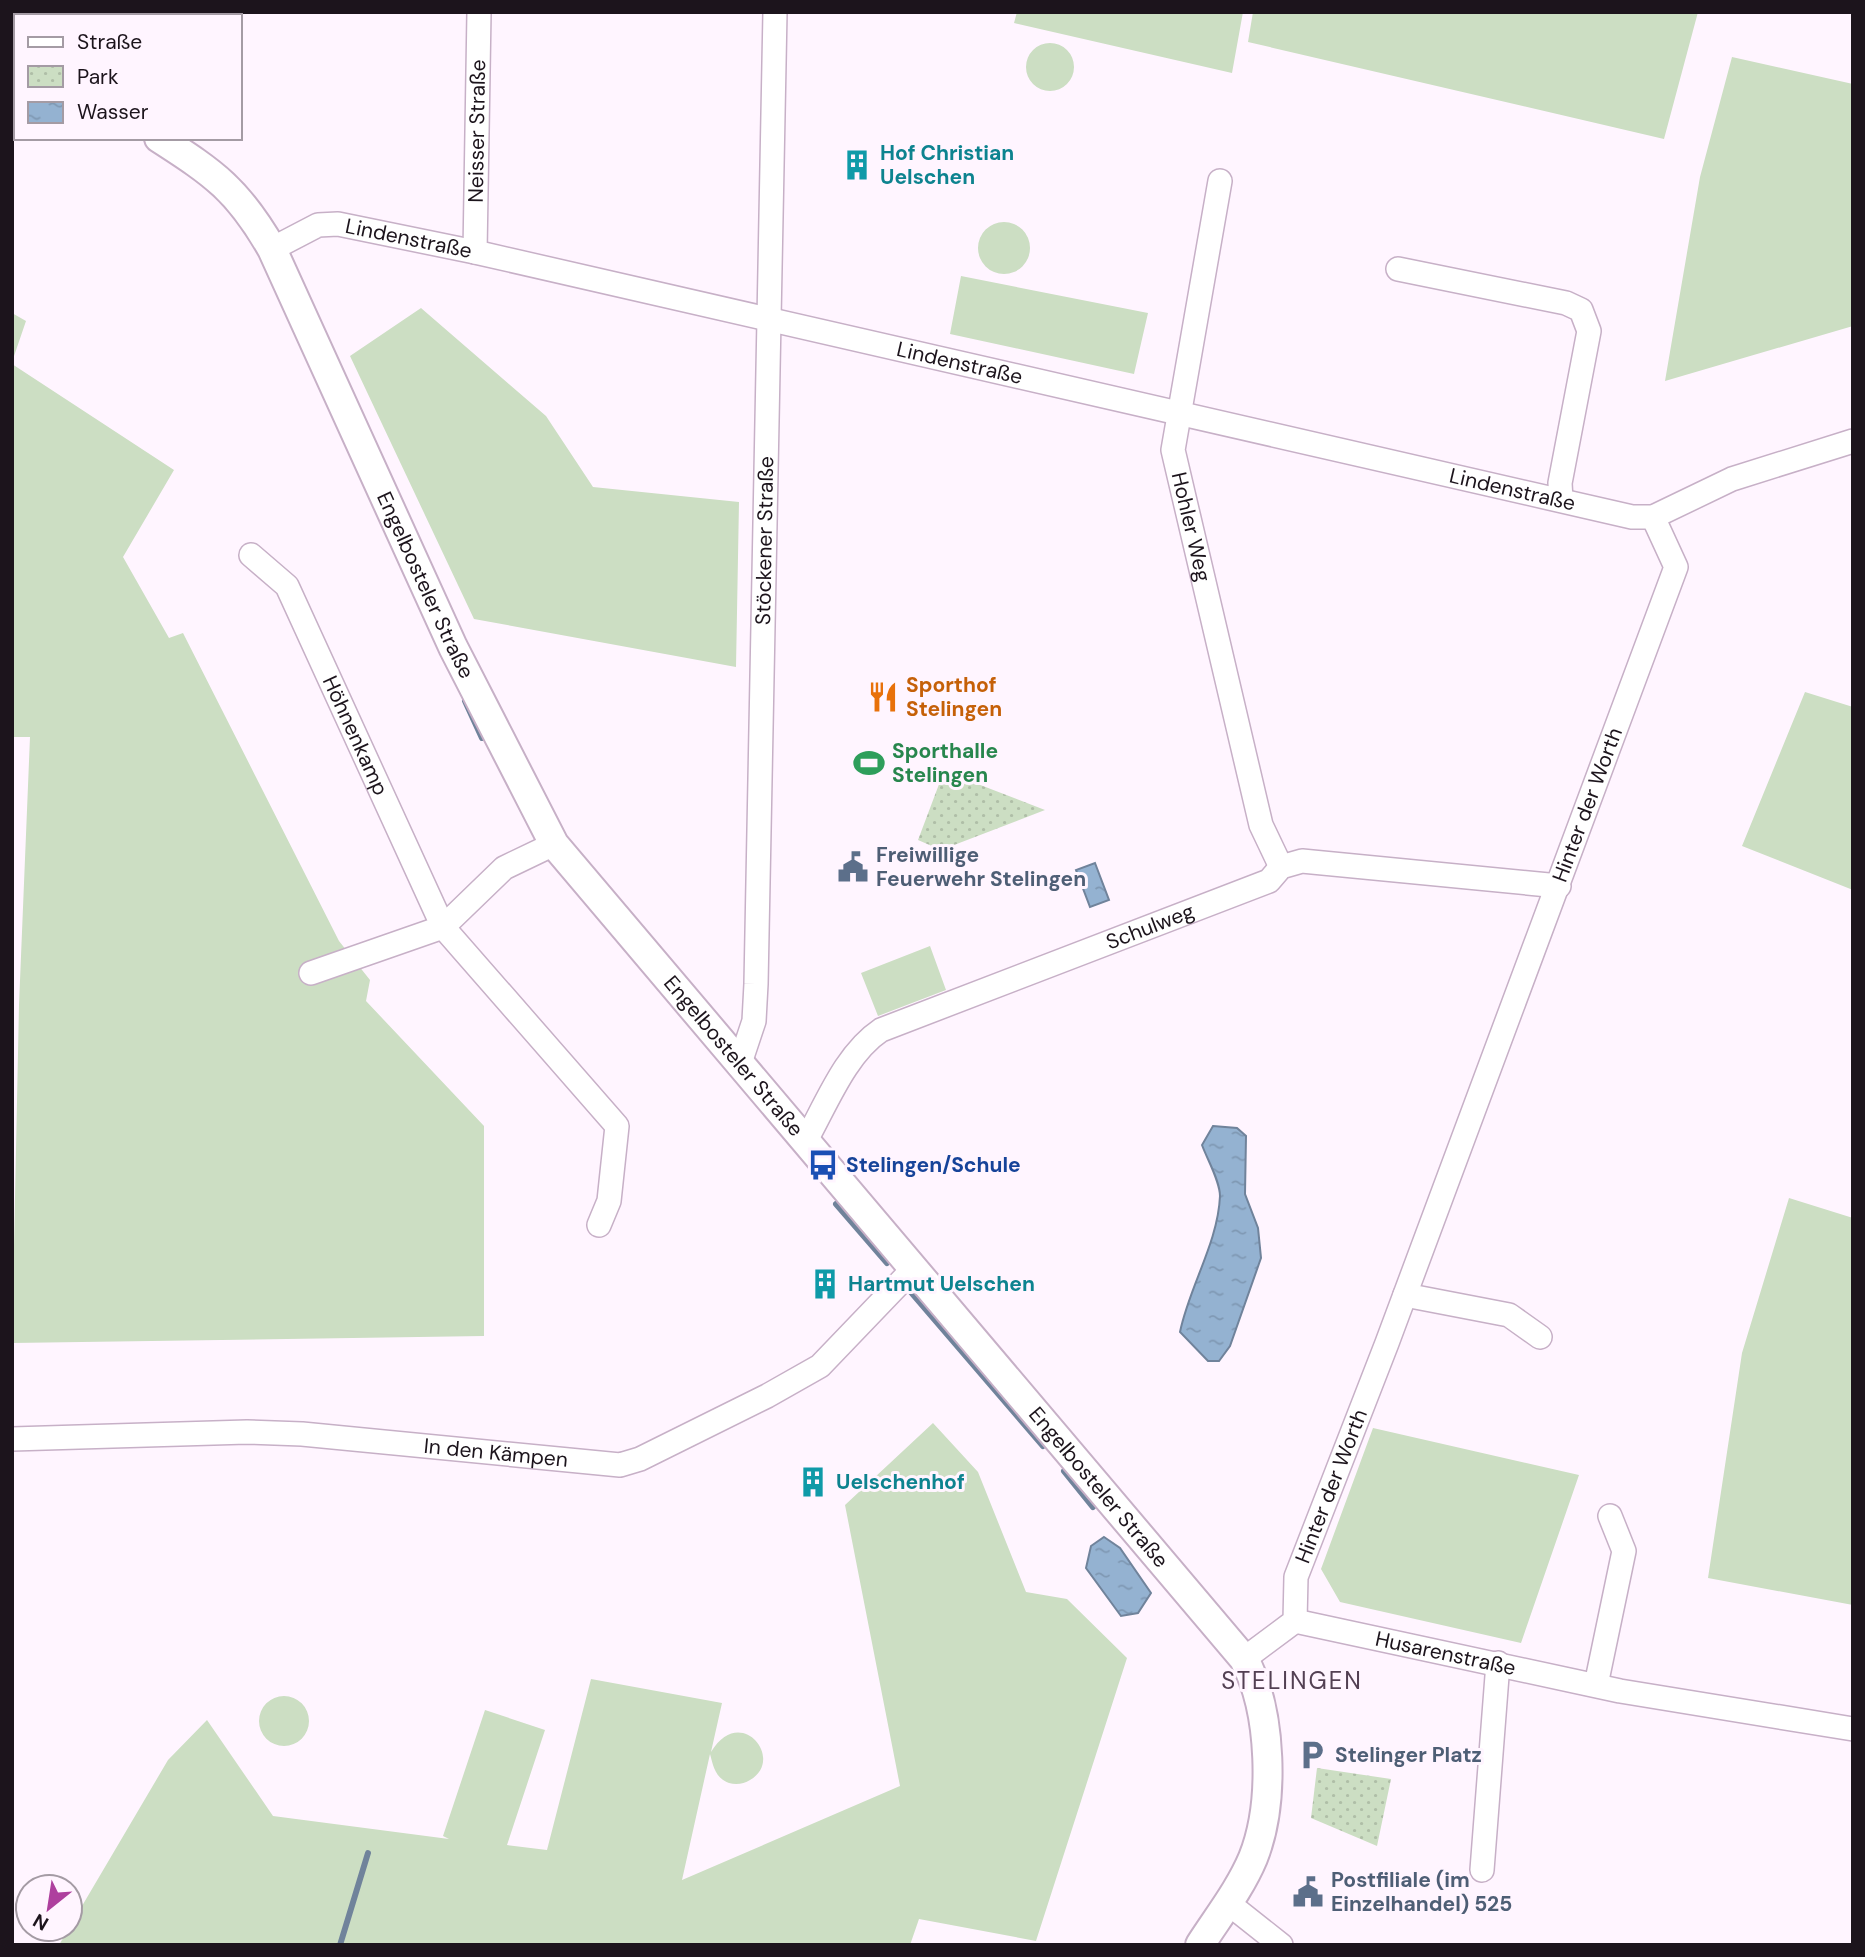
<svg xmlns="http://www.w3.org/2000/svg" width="1865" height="1957" viewBox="0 0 1865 1957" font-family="'DM Sans',sans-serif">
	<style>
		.grass { fill: #ccdec3 }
		.park { fill: url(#park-dots) }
		.water { fill: url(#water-ripples); stroke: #70839b; stroke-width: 2 }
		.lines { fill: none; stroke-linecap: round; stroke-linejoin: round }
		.stream { stroke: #70839b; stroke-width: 6 }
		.minor-casing { stroke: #c7b0c7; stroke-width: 26 }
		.tertiary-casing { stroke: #c7b0c7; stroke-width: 32 }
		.minor { stroke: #fff; stroke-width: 23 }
		.tertiary { stroke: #fff; stroke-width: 28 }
		.labels { text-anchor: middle; stroke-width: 6; stroke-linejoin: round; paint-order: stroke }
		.street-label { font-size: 21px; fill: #1c141c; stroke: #fff5ff }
		.culture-label { font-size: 21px; font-weight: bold; fill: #0d838f; stroke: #fff5ff; text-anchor: start }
		.food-label { font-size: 21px; font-weight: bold; fill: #c56008; stroke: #fff5ff; text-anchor: start }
		.leisure-label { font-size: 21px; font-weight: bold; fill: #27864d; stroke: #fff5ff; text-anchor: start }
		.service-label { font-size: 21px; font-weight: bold; fill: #4e5e75; stroke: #fff5ff; text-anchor: start }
		.transit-label { font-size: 21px; font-weight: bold; fill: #164399; stroke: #fff5ff; text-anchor: start }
		.quarter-label { font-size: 24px; letter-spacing: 2px; fill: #534053; stroke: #fff5ff }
	</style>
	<defs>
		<pattern id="park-dots" width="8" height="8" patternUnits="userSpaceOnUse" patternTransform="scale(1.75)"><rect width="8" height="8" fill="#ccdec3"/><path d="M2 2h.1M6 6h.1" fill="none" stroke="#afbea7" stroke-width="1.8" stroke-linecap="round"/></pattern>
		<pattern id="water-ripples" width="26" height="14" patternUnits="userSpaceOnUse" patternTransform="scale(1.75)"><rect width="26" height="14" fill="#94b2d1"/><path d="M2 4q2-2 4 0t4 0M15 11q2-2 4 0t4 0" fill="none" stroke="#7f98b3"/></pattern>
	</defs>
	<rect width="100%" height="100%" fill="#fff5ff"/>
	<path class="grass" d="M 1017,12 L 1243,12 L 1232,73 L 1014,23 Z
		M 1253,12 L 1698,12 L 1664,139 L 1248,42 Z
		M1026 67a24 24 0 1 1 48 0a24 24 0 1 1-48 0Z
		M 1732,57 L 1853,84 L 1853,326 L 1665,381 L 1700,177 Z
		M978 248a26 26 0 1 1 52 0a26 26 0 1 1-52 0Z
		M 961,276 L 1148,313 L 1134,374 L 950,334 Z
		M 421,308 L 546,416 L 593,487 L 739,502 L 736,667 L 474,619 L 350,356 Z
		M 12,313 L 26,321 L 12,362 Z
		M 12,364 L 174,470 L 123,557 L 169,638 L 183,633 L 339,941 L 370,980 L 366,1001 L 484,1126 L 484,1336 L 12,1343 L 19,1005 L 30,737 L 12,737 Z
		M 1805,692 L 1853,707 L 1853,890 L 1742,846 Z
		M 930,946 L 946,990 L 878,1016 L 861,973 Z
		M 1789,1198 L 1853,1218 L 1853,1605 L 1708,1578 L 1742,1353 Z
		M 933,1423 L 978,1472 L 1026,1592 L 1067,1599 L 1127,1658 L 1036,1941 L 919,1919 L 910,1945 L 59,1945 L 168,1760 L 207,1720 L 273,1816 L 449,1839 L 443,1836 L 485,1710 L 545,1730 L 507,1845 L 547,1850 L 591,1679 L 722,1703 L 711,1752 C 740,1703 786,1759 750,1780 C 744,1784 736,1785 729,1783 C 715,1778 713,1765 710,1754 L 682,1880 L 900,1786 L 845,1505 Z
		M 1373,1428 L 1579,1475 L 1521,1643 L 1340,1602 L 1321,1569 Z
		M259 1721a25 25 0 1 1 50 0a25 25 0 1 1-50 0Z"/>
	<path class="park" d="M 944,771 L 1045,810 L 941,850 L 918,840 Z
		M 1317,1768 L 1391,1779 L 1377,1846 L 1311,1818 Z"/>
	<path class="water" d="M 1095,863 L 1109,900 L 1090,907 L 1076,870 Z
		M 1213,1126 L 1237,1128 L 1246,1136 L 1245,1194 L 1258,1228 L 1261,1258 L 1230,1346 L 1219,1361 L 1208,1361 L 1180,1332 C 1189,1287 1218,1243 1220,1196 C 1220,1181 1207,1159 1202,1145 Z
		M 1104,1537 L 1120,1548 L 1151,1593 L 1138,1613 L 1121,1616 L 1086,1568 L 1091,1546 Z"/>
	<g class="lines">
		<path class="stream" d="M 12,21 L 16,21
			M 465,701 L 482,738
			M 836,1204 L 887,1263
			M 910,1291 L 1043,1446
			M 1064,1471 L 1093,1507
			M 340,1945 L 368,1853"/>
		<g class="minor-casing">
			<g id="minor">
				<path d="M 45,16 L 47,12"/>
				<path id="s1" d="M 1220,181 L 1173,450 L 1261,825 L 1281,867"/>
				<path id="s2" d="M 272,249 L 318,225 L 338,224 L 475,252 L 1632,517 L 1653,517 L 1732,479 L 1853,441"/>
				<path id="s3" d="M 475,252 L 479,12"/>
				<path d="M 1398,269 L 1566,303 L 1581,310 L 1589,331 L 1560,483 L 1561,500"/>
				<path id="s4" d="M 251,555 L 287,586 L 443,927 L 617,1126 L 609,1201 L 599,1225"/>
				<path d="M 311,973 L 443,927 L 504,868 L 554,844"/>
				<path id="s5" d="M 739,1066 L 754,1021 L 756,984 L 775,12"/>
				<path id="s6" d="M 805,1142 C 826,1105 845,1054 881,1030 L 1269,881 L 1281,867 L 1302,861 L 1559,886"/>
				<path d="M 1405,1295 L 1509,1315 L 1540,1337"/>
				<path id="s7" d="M 12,1439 L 247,1432 L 302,1434 L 620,1465 L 640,1459 L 767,1396 L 820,1366 L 914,1268"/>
				<path id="s8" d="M 1295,1621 L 1620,1691 L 1853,1729"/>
				<path id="s9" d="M 1244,1659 L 1295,1621 L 1296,1577 L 1387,1343 L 1676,567 L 1653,517"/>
				<path d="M 1596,1685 L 1624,1551 L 1610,1516"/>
				<path d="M 1482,1870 L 1498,1663"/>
				<path d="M 1228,1903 L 1281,1945"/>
			</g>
		</g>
		<g class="tertiary-casing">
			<g id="tertiary">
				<path d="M 12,45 L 16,47"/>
				<path id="s10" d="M 159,138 C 215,174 238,190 272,249 L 453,647 L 554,844 L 1244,1659 C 1272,1711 1275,1803 1253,1858 C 1240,1889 1218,1917 1200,1945"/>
			</g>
		</g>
		<use href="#minor" class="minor"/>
		<use href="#tertiary" class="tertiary"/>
	</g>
	<defs>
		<g id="building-bare" transform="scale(2.415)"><path d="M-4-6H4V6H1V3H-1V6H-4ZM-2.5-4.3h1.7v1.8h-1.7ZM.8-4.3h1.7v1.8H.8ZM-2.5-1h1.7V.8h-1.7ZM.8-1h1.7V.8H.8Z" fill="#0f9aa8" stroke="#fff5ff" stroke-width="2.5" paint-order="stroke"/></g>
		<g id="restaurant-bare" transform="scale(2.415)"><path d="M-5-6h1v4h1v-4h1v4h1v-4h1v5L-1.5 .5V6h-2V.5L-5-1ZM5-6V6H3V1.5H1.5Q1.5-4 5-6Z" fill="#e8710a" stroke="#fff5ff" stroke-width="2.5" paint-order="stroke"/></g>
		<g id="stadium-bare" transform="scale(2.415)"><path d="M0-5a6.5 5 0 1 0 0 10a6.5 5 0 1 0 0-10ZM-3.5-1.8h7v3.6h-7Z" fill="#2e9e5b" stroke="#fff5ff" stroke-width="2.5" paint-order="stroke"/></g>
		<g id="civic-bare" transform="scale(2.415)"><path d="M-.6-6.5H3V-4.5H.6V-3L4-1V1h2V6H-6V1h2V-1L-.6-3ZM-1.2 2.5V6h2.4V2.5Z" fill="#5c6f8a" stroke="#fff5ff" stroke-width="2.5" paint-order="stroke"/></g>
		<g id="bus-bare" transform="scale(2.415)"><path d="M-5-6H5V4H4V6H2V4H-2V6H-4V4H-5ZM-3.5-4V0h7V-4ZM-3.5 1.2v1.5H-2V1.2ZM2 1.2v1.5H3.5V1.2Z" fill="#1a4fb4" stroke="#fff5ff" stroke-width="2.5" paint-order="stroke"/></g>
		<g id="parking-bare" transform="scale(2.415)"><path d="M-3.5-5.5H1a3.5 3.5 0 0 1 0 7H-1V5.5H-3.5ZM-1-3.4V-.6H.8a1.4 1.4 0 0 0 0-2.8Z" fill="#5c6f8a" stroke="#fff5ff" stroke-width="2.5" paint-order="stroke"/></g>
	</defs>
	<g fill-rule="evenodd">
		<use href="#building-bare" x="857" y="165"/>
		<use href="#restaurant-bare" x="883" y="697"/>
		<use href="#stadium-bare" x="869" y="763"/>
		<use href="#civic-bare" x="853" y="867"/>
		<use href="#bus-bare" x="823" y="1165"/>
		<use href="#building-bare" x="825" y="1284"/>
		<use href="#building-bare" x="813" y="1482"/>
		<use href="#parking-bare" x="1312" y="1755"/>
		<use href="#civic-bare" x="1308" y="1892"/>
	</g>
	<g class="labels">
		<g class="street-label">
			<text dy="7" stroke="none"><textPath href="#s3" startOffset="121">Neisser Straße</textPath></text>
			<text dy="7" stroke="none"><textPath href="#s2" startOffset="144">Lindenstraße</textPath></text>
			<text dy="7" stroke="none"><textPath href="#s2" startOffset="709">Lindenstraße</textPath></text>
			<text dy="7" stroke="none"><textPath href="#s2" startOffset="1276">Lindenstraße</textPath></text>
			<text dy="7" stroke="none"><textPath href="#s1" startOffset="352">Hohler Weg</textPath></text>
			<text dy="7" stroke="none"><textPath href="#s5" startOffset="528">Stöckener Straße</textPath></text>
			<text dy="7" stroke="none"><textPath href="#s10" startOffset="530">Engelbosteler Straße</textPath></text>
			<text dy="7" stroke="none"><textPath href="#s4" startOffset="212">Höhnenkamp</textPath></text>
			<text dy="7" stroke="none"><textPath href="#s9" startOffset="933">Hinter der Worth</textPath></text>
			<text dy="7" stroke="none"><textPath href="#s6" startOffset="425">Schulweg</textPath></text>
			<text dy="7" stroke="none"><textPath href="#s10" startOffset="1097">Engelbosteler Straße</textPath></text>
			<text dy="7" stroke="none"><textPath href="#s7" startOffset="485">In den Kämpen</textPath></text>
			<text dy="7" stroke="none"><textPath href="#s9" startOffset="205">Hinter der Worth</textPath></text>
			<text dy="7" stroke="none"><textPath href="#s10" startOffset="1662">Engelbosteler Straße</textPath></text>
			<text dy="7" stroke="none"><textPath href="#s8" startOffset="154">Husarenstraße</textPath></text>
		</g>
		<g class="culture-label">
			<text x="880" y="160">Hof Christian<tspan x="880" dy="24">Uelschen</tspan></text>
			<text x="848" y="1291">Hartmut Uelschen</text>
			<text x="836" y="1489">Uelschenhof</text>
		</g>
		<g class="food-label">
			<text x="906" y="692">Sporthof<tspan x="906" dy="24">Stelingen</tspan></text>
		</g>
		<g class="leisure-label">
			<text x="892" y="758">Sporthalle<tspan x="892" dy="24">Stelingen</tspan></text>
		</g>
		<g class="service-label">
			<text x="876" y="862">Freiwillige<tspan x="876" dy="24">Feuerwehr Stelingen</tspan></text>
			<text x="1335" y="1762">Stelinger Platz</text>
			<text x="1331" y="1887">Postfiliale (im<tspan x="1331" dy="24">Einzelhandel) 525</tspan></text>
		</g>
		<g class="transit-label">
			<text x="846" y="1172">Stelingen/Schule</text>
		</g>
		<g class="quarter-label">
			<text x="1292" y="1689">STELINGEN</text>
		</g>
	</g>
	<rect width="1865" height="1957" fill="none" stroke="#1c141c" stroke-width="28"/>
	<rect x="14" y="14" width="228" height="126" fill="#fff5ff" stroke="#a49ba4" stroke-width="2"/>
	<rect x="28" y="37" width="35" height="10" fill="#ffffff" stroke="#a49ba4" stroke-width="2"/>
	<text x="77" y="49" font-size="21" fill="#1c141c">Straße</text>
	<rect x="28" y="66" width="35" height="21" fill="url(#park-dots)" stroke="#a49ba4" stroke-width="2"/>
	<text x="77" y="84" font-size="21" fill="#1c141c">Park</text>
	<rect x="28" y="102" width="35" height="21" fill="url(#water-ripples)" stroke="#a49ba4" stroke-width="2"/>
	<text x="77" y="119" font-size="21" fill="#1c141c">Wasser</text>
	<g transform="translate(49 1908) rotate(210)"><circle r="33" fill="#fff5ff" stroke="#a49ba4" stroke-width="2"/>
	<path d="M0-5L12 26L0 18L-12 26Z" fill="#ae409e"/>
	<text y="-10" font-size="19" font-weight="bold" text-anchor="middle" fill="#1c141c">N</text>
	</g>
</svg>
